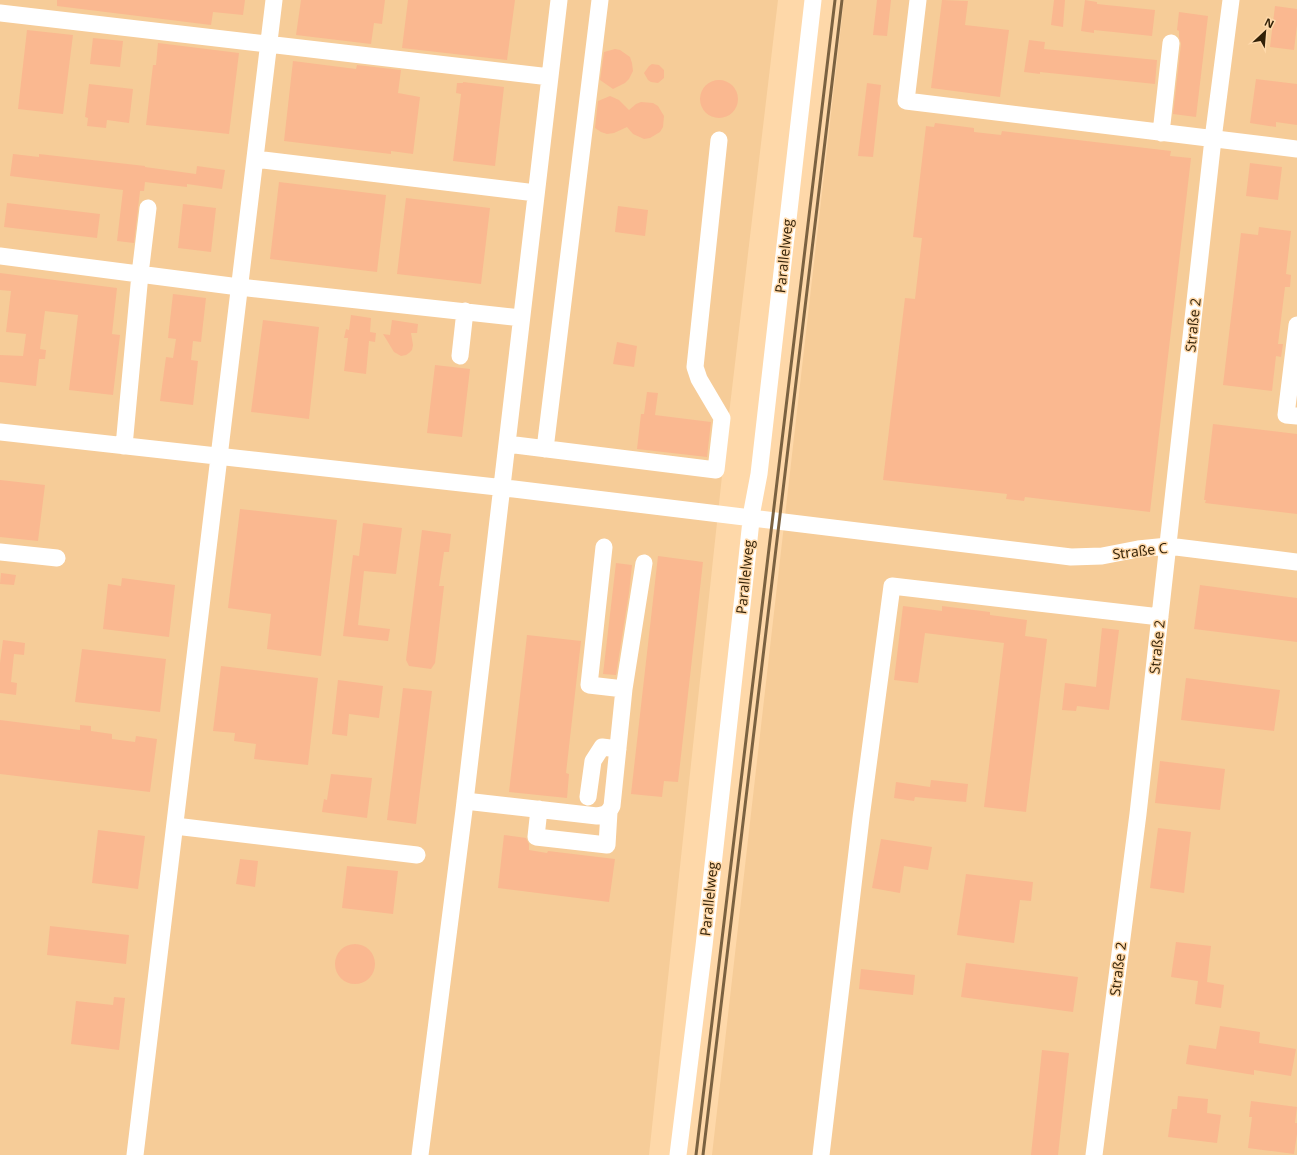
<svg xmlns="http://www.w3.org/2000/svg" width="1297" height="1155" viewBox="0 0 1297 1155" font-family="'Open Sans',sans-serif">
	<style>
		.built { fill: #f6cc98 }
		.building { fill: #fab890 }
		.lines { fill: none; stroke-linecap: round; stroke-linejoin: round }
		.minor { stroke: #fff; stroke-width: 17 }
		.rail { stroke: #7b6241; stroke-width: 3 }
		.labels { text-anchor: middle; stroke-width: 3; stroke-linejoin: round; paint-order: stroke }
		.street-label { font-size: 14px; fill: #312007; stroke: #fed8a9 }
	</style>
	<rect width="100%" height="100%" fill="#fed8a9"/>
	<path class="built" d="M 0,0 L 778,0 L 725,448 L 649,1155 L 0,1155 Z
		M 844,0 L 1297,0 L 1297,1155 L 712,1155 Z"/>
	<path class="building" d="M 57,0 L 245,0 L 243,15 L 213,12 L 211,25 L 57,6 Z
		M 301,0 L 385,0 L 382,24 L 374,23 L 371,44 L 296,35 Z
		M 408,0 L 515,0 L 507,60 L 402,48 Z
		M 877,0 L 891,0 L 887,36 L 873,35 Z
		M 942,0 L 968,1 L 965,25 L 1009,30 L 1000,97 L 931,88 Z
		M 1054,0 L 1065,0 L 1063,27 L 1051,25 Z
		M 1085,0 L 1097,2 L 1097,4 L 1155,10 L 1152,36 L 1094,30 L 1094,33 L 1081,31 Z
		M 1275,6 L 1297,9 L 1297,25 L 1294,50 L 1270,47 Z
		M 1179,12 L 1208,16 L 1196,117 L 1173,114 L 1181,44 L 1179,37 L 1179,31 L 1177,30 Z
		M 27,30 L 73,35 L 63,114 L 18,109 Z
		M 93,38 L 123,41 L 120,67 L 90,64 Z
		M 1029,40 L 1045,42 L 1044,49 L 1157,60 L 1155,84 L 1040,72 L 1040,74 L 1024,72 Z
		M 158,43 L 239,53 L 229,134 L 146,125 L 153,65 L 156,65 Z
		M 615,49 L 620,50 L 630,57 L 632,63 L 633,71 L 629,79 L 625,83 L 613,89 L 600,80 L 604,52 Z
		M 293,61 L 356,69 L 357,65 L 401,70 L 398,93 L 420,97 L 413,154 L 391,151 L 391,154 L 284,141 Z
		M 652,64 L 659,65 L 664,70 L 664,78 L 658,83 L 651,82 L 648,80 L 644,73 L 649,66 Z
		M 1256,79 L 1297,84 L 1297,125 L 1276,122 L 1276,127 L 1250,123 Z
		M700 99a19 19 0 1 1 38 0a19 19 0 1 1-38 0Z
		M 463,82 L 504,87 L 495,166 L 453,161 L 461,94 L 456,93 L 457,83 L 463,83 Z
		M 867,83 L 881,85 L 873,157 L 858,156 Z
		M 89,84 L 133,89 L 129,123 L 107,120 L 106,128 L 87,126 L 88,118 L 85,117 Z
		M 610,96 L 619,100 L 629,110 L 636,104 L 641,102 L 653,103 L 658,106 L 664,116 L 663,127 L 660,132 L 650,138 L 644,139 L 633,134 L 627,127 L 614,133 L 607,134 L 601,132 L 595,128 L 598,101 Z
		M 935,123 L 974,128 L 974,132 L 1001,135 L 1002,131 L 1171,151 L 1170,156 L 1191,158 L 1150,512 L 1025,497 L 1024,501 L 1006,499 L 1007,494 L 883,480 L 905,298 L 915,299 L 922,238 L 913,237 L 926,126 L 934,127 Z
		M 13,154 L 39,157 L 39,154 L 145,166 L 145,167 L 196,174 L 197,166 L 225,170 L 222,189 L 187,184 L 187,187 L 145,182 L 144,191 L 140,191 L 134,243 L 117,241 L 123,190 L 10,176 Z
		M 1250,163 L 1282,167 L 1278,200 L 1246,196 Z
		M 279,182 L 386,195 L 377,272 L 270,259 Z
		M 406,198 L 490,208 L 481,284 L 397,274 Z
		M 7,203 L 100,214 L 97,238 L 4,227 Z
		M 183,204 L 216,208 L 211,252 L 178,248 Z
		M 618,206 L 648,210 L 645,236 L 615,232 Z
		M 1259,227 L 1291,231 L 1286,274 L 1291,275 L 1290,287 L 1285,287 L 1278,344 L 1283,344 L 1281,357 L 1276,356 L 1272,391 L 1223,385 L 1241,233 L 1258,235 Z
		M 0,273 L 117,288 L 112,334 L 120,335 L 113,395 L 69,390 L 78,315 L 45,311 L 40,349 L 46,350 L 45,359 L 39,359 L 36,386 L 0,382 L 0,355 L 23,356 L 26,334 L 6,332 L 11,291 L 0,290 Z
		M 173,294 L 206,298 L 201,342 L 193,341 L 191,360 L 198,361 L 193,405 L 160,401 L 166,357 L 173,358 L 176,339 L 168,338 Z
		M 351,315 L 371,318 L 370,332 L 376,333 L 375,342 L 369,341 L 366,374 L 344,371 L 348,338 L 344,338 L 346,329 L 349,330 Z
		M 263,320 L 319,327 L 309,419 L 251,412 Z
		M 392,320 L 418,324 L 417,333 L 411,333 L 413,345 L 412,350 L 409,353 L 406,355 L 401,356 L 394,352 L 383,334 L 390,335 Z
		M 617,342 L 637,346 L 634,367 L 613,364 Z
		M 435,365 L 470,369 L 462,437 L 427,433 Z
		M 647,392 L 658,393 L 655,415 L 711,422 L 707,457 L 637,449 L 641,414 L 644,414 Z
		M 1213,424 L 1297,434 L 1297,514 L 1205,503 L 1206,500 L 1204,500 Z
		M 0,480 L 45,485 L 38,541 L 0,537 Z
		M 240,509 L 337,520 L 321,656 L 267,649 L 271,614 L 228,608 Z
		M 363,523 L 402,528 L 396,574 L 364,571 L 358,625 L 390,629 L 388,641 L 343,636 L 353,555 L 359,556 Z
		M 422,530 L 451,534 L 449,552 L 444,552 L 439,586 L 444,586 L 435,663 L 431,669 L 409,666 L 406,660 Z
		M 658,556 L 703,562 L 678,782 L 664,781 L 662,797 L 631,794 Z
		M 616,563 L 632,565 L 629,593 L 616,675 L 603,674 Z
		M 1,573 L 16,575 L 14,585 L 0,584 Z
		M 122,578 L 175,585 L 169,637 L 103,629 L 108,584 L 121,586 Z
		M 1200,585 L 1297,598 L 1297,642 L 1194,629 Z
		M 903,606 L 942,611 L 942,606 L 990,612 L 990,615 L 1027,620 L 1025,636 L 1047,639 L 1026,812 L 984,807 L 1004,643 L 925,633 L 918,683 L 894,680 Z
		M 1102,628 L 1119,630 L 1109,710 L 1077,706 L 1076,711 L 1062,710 L 1065,683 L 1096,687 Z
		M 527,635 L 581,641 L 566,773 L 569,774 L 567,798 L 509,792 Z
		M 3,640 L 25,643 L 24,655 L 14,654 L 11,682 L 17,683 L 16,695 L 0,693 L 0,663 Z
		M 82,649 L 166,659 L 160,712 L 75,702 Z
		M 221,666 L 318,678 L 308,765 L 254,759 L 256,744 L 234,741 L 235,733 L 213,731 Z
		M 1186,678 L 1280,690 L 1274,731 L 1181,720 Z
		M 338,680 L 383,686 L 379,718 L 349,714 L 347,736 L 332,734 Z
		M 403,688 L 432,691 L 416,824 L 387,820 Z
		M 0,720 L 80,730 L 80,725 L 91,726 L 91,731 L 112,734 L 112,739 L 135,742 L 136,736 L 157,739 L 150,792 L 0,774 Z
		M 1160,761 L 1225,769 L 1220,810 L 1155,803 Z
		M 331,774 L 372,778 L 367,818 L 322,812 L 324,799 L 327,800 Z
		M 931,780 L 968,784 L 966,802 L 915,797 L 914,801 L 894,798 L 896,782 L 930,787 Z
		M 1158,828 L 1191,832 L 1184,893 L 1150,888 Z
		M 98,830 L 145,836 L 138,889 L 92,883 Z
		M 504,835 L 526,838 L 529,844 L 529,850 L 547,853 L 548,851 L 615,859 L 609,902 L 498,888 Z
		M 881,839 L 932,847 L 928,870 L 904,866 L 900,893 L 872,888 Z
		M 240,859 L 258,861 L 255,887 L 236,884 Z
		M 347,866 L 398,871 L 393,914 L 342,908 Z
		M 966,874 L 1033,882 L 1031,901 L 1020,900 L 1014,943 L 957,935 Z
		M 50,926 L 129,935 L 126,964 L 47,955 Z
		M 1176,942 L 1211,946 L 1207,982 L 1224,985 L 1221,1008 L 1195,1004 L 1198,981 L 1171,977 Z
		M335 964a20 20 0 1 1 40 0a20 20 0 1 1-40 0Z
		M 966,963 L 1078,977 L 1073,1012 L 961,997 Z
		M 861,969 L 915,975 L 913,995 L 859,989 Z
		M 114,997 L 125,998 L 119,1050 L 71,1044 L 76,1001 L 113,1005 Z
		M 1220,1026 L 1260,1032 L 1259,1043 L 1296,1049 L 1291,1076 L 1254,1070 L 1254,1075 L 1186,1064 L 1189,1045 L 1216,1049 Z
		M 1042,1050 L 1069,1053 L 1058,1155 L 1031,1155 Z
		M 1178,1096 L 1208,1099 L 1207,1113 L 1221,1115 L 1217,1143 L 1168,1137 L 1172,1109 L 1177,1109 Z
		M 1251,1101 L 1297,1107 L 1295,1123 L 1297,1123 L 1297,1134 L 1294,1154 L 1248,1148 L 1252,1117 L 1249,1117 Z"/>
	<g class="lines">
		<path class="minor" d="M 918,0 L 906,101 L 1297,149
			M 0,13 L 550,77
			M 1161,133 L 1171,43
			M 255,159 L 536,193
			M 0,256 L 239,287 L 521,318
			M 1297,325 L 1286,415 L 1297,416
			M 460,356 L 465,311
			M 0,432 L 514,489 L 1071,557 L 1102,556 L 1138,549 L 1168,546 L 1297,562
			M 507,444 L 716,470 L 722,418 L 699,379 L 695,367 L 719,140
			M 124,446 L 140,274 L 148,208
			M 545,449 L 600,0
			M 604,547 L 589,685 L 624,689
			M 0,552 L 57,558
			M 588,797 L 593,761 L 602,747 L 618,749
			M 465,801 L 597,816 C 605,815 608,814 612,806 L 624,689 L 644,563
			M 539,809 L 536,837 L 607,845 L 609,812
			M 175,826 L 417,855
			M 135,1155 L 274,0
			M 420,1155 L 464,810 L 559,0
			M 678,1155 L 704,946 L 743,596 L 752,511 L 759,474 L 813,0
			M 821,1155 L 861,818 L 892,586 L 1160,617
			M 1094,1155 L 1138,814 L 1213,139 L 1231,0"/>
		<path class="rail" d="M 696,1155 L 835,0
			M 703,1155 L 842,0"/>
	</g>
	<g class="labels">
		<g class="street-label">
			<text transform="translate(784 256) rotate(-84)" y="5">Parallelweg</text>
			<text transform="translate(1193 325) rotate(-84)" y="5">Straße 2</text>
			<text transform="translate(1140 551) rotate(-7)" y="5">Straße C</text>
			<text transform="translate(745 577) rotate(-84)" y="5">Parallelweg</text>
			<text transform="translate(1157 647) rotate(-84)" y="5">Straße 2</text>
			<text transform="translate(709 899) rotate(-84)" y="5">Parallelweg</text>
			<text transform="translate(1118 969) rotate(-83)" y="5">Straße 2</text>
		</g>
	</g>
	<g transform="translate(1265 32) rotate(26)" stroke="#fed8a9" stroke-width="3" paint-order="stroke">
	<path d="M0-3L7 15L0 10L-7 15Z" fill="#312007"/>
	<text y="-6" font-size="11" font-weight="bold" text-anchor="middle" fill="#312007">N</text>
	</g>
</svg>
